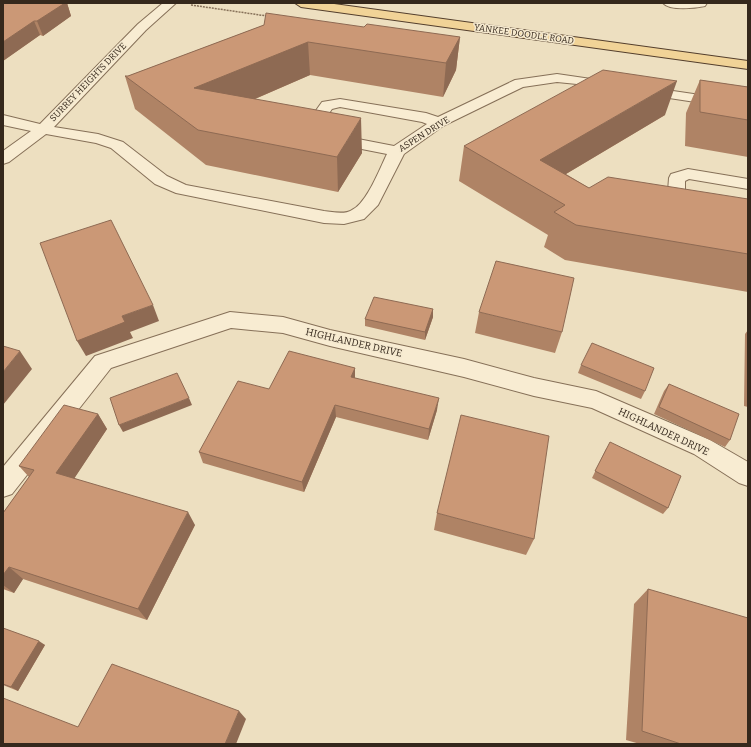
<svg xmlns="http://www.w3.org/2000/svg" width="751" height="747" viewBox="0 0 751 747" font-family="Bitter,serif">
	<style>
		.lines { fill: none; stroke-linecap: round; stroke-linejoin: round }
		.minor-casing { stroke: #867058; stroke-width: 2 }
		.major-casing { stroke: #533e2c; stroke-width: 2 }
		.path { stroke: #867058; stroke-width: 1.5; stroke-dasharray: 2 1; stroke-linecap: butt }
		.minor { fill: #f8ecd2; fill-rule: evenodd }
		.major { fill: #f1d397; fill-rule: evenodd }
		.wall { fill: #af8365 }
		.shaded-wall { fill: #8e6a53 }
		.building { fill: #cb9876; stroke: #8e6a53 }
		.labels { text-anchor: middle; stroke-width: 3; stroke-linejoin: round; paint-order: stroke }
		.far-street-label { font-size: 9px; fill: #35281c; stroke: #f5e9cf }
		.street-label { font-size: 10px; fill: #35281c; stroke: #f5e9cf }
	</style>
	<rect width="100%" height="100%" fill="#eddfc0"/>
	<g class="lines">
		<g class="minor-casing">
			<path id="minor" d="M 163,3 L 176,3 L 146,30 L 54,127 L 98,134 L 123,142 L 167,176 L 186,185 L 324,211 C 332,212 345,215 352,210 C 367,203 380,168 387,154 L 311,139 L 302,130 L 322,102 L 340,99 L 426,113 L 438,117 L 515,80 L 557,74 L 748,102 L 748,110 L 577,84 L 557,82 L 523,87 L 443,126 L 404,154 L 378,205 L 364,219 L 344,224 L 324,223 L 176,193 L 155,184 L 111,148 L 96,143 L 46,134 L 9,162 L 3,164 L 3,151 L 31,131 L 3,125 L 3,115 L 40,124 L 138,24 ZM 340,107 L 422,122 L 427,124 L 394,146 L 322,132 L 318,129 L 332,109 Z
				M 663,3 L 707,3 L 705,6 C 696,8 670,11 663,3 Z
				M 688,169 L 748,179 L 748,189 L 689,179 L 685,181 L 685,203 L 695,212 L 692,216 C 682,219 673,214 667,205 L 669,178 L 671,174 Z
				M 230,312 L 283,317 L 330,330 L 464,359 L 534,378 L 596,391 L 710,440 L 748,462 L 748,486 L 739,483 L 694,454 L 592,408 L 534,396 L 464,377 L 330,346 L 283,333 L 231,328 L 111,368 L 12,494 L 3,497 L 3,467 L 95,356 Z"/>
		</g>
		<g class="major-casing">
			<path id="major" d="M 295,3 L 327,3 L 748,61 L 748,69 L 301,7 Z"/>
		</g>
		<path class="path" d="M 191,5 L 267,16"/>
		<use href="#minor" class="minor"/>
		<use href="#major" class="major"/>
	</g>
	<path class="wall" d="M 3,3 L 67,3 L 71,16 L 43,36 L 40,35 L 3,61 Z
		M 264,25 L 364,27 L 460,37 L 456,70 L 443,97 L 310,75 L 255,99 L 362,153 L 338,192 L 206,165 L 135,109 L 125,76 L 128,76 Z
		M 700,80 L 748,87 L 748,157 L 685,146 L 686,113 Z
		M 665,115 L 566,174 L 589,188 L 748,199 L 748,292 L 565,260 L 544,247 L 548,235 L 459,181 L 464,146 Z
		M 433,309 L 433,317 L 425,340 L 365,326 L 365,319 Z
		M 479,312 L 562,332 L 555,353 L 475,333 Z
		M 748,330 L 748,407 L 744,406 L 745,334 Z
		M 581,365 L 645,391 L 641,399 L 578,373 Z
		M 355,368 L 355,378 L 437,410 L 428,440 L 336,417 L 304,492 L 203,463 L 199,452 L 269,389 Z
		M 669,384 L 730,440 L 725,447 L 654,414 L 664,391 Z
		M 98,414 L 107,429 L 74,478 L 195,525 L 147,620 L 23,579 L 14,593 L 3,589 L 3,513 L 29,477 L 19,466 Z
		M 606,449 L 668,508 L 663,514 L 592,478 Z
		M 437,513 L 534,539 L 526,555 L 434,530 Z
		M 648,589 L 748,744 L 640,744 L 626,740 L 634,604 Z
		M 3,628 L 45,645 L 18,691 L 3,685 Z"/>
	<path class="shaded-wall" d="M 65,3 L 67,3 L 71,16 L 43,36 L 37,21 Z
		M 34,21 L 40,35 L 3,61 L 3,42 Z
		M 460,37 L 456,70 L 443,97 L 446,63 Z
		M 308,42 L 310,75 L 202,122 L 194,88 Z
		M 677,81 L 665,115 L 539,190 L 540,160 Z
		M 361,118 L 362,153 L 338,192 L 337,157 Z
		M 153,305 L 159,321 L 130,332 L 133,338 L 86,356 L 77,341 L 122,316 Z
		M 433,309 L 433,317 L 425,340 L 425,332 Z
		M 20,351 L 32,369 L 3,405 L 3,372 Z
		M 355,368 L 355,380 L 351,377 Z
		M 189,398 L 192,405 L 123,432 L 119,425 Z
		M 439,398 L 437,410 L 428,440 L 429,429 Z
		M 335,405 L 336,417 L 304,492 L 302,482 Z
		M 98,414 L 107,429 L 68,488 L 56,473 Z
		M 188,512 L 195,525 L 147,620 L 138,609 Z
		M 9,567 L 23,579 L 14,593 L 3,585 L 3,575 Z
		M 39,641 L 45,645 L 18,691 L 11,687 Z
		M 239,711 L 246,719 L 236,744 L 225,744 Z"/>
	<path class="building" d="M 3,3 L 65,3 L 37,21 L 34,21 L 3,42 Z
		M 266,13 L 364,27 L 367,24 L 460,37 L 446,63 L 308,42 L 194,88 L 361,118 L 337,157 L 198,130 L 125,76 L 128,76 L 264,25 Z
		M 603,70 L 677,81 L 540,160 L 589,188 L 608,177 L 748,199 L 748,254 L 576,225 L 554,212 L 565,205 L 464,146 Z
		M 700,80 L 748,87 L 748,120 L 700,112 Z
		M 111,220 L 153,305 L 122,316 L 125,322 L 77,341 L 40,243 Z
		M 496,261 L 574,278 L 562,332 L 479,312 Z
		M 374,297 L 433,309 L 425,332 L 365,319 Z
		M 592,343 L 654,368 L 645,391 L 581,365 Z
		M 3,346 L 20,351 L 3,372 Z
		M 289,351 L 355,368 L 351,377 L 439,398 L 429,429 L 335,405 L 302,482 L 199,452 L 238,381 L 269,389 Z
		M 177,373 L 189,398 L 119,425 L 110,398 Z
		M 669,384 L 739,414 L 730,440 L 659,407 Z
		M 64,405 L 98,414 L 56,473 L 188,512 L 138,609 L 9,567 L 3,575 L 3,513 L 34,470 L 19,466 Z
		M 461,415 L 549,436 L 534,539 L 437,513 Z
		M 610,442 L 681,476 L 668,508 L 595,471 Z
		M 648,589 L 748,618 L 748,744 L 681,744 L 642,731 Z
		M 3,628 L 39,641 L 11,687 L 3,684 Z
		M 112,664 L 239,711 L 225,744 L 3,744 L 3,698 L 78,727 Z"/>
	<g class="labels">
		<g class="far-street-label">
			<text transform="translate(524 34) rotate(8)" y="3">YANKEE DOODLE ROAD</text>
			<text transform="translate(88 82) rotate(-46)" y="3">SURREY HEIGHTS DRIVE</text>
			<text transform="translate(424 134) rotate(-32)" y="3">ASPEN DRIVE</text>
		</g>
		<g class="street-label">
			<text transform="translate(354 342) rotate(13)" y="4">HIGHLANDER DRIVE</text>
			<text transform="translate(664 431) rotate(25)" y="4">HIGHLANDER DRIVE</text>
		</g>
	</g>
	<rect width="751" height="747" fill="none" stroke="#35281c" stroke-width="8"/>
</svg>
